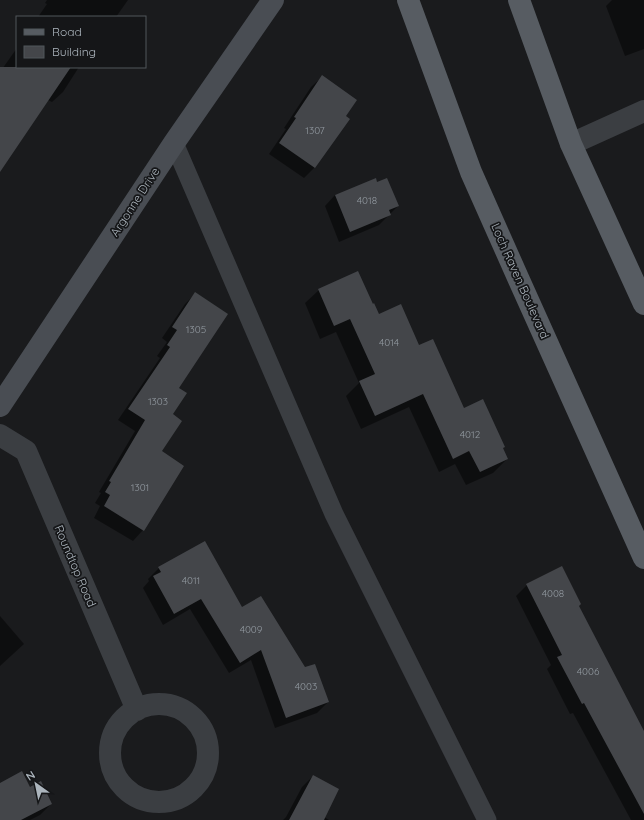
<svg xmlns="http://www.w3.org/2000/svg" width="644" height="820" viewBox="0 0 644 820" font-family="Quicksand,sans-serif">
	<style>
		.shadow { fill: #0007 }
		.building { fill: #44464a }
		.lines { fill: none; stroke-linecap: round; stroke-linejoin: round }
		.lane { stroke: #3b3e42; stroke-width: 19 }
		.street { stroke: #3b3e42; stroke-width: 22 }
		.secondary { stroke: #494d53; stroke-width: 22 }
		.primary { stroke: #575c62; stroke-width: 22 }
		.labels { text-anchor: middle; stroke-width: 3.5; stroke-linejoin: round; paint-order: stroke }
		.number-label { font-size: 10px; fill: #9299a0 }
		.street-label { font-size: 12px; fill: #acb5bd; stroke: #151618 }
	</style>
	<rect width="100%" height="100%" fill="#1a1b1d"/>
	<path class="shadow" d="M 47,0 L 128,0 L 116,17 L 38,17 L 47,4 L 45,3 Z
		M 612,0 L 644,0 L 644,49 L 625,56 L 606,6 Z
		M 17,48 L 17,67 L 79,67 L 63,92 L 52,102 L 48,100 L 0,170 L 0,72 Z
		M 322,77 L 345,116 L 315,167 L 304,178 L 269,154 L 286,129 L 284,128 L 311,87 Z
		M 377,183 L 398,206 L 379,225 L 339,242 L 325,206 L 335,195 Z
		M 319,290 L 373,305 L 378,315 L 419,346 L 464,409 L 502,449 L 507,459 L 493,473 L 466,485 L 455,464 L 439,472 L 409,407 L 361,429 L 346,396 L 359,383 L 336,332 L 320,339 L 305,303 Z
		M 195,294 L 172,415 L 160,451 L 143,530 L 133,541 L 94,518 L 100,506 L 95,503 L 101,493 L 99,492 L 135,431 L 118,420 L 160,358 L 157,356 L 167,342 L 162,338 L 185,304 Z
		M 159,568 L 242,609 L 305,668 L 328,702 L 317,713 L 275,728 L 251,660 L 229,673 L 190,609 L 163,625 L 143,588 L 149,581 L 148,579 Z
		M 527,585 L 578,606 L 644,733 L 644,820 L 631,820 L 573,713 L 570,714 L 547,669 L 551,665 L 516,596 Z
		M 0,616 L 24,644 L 0,666 Z
		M 313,776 L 324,817 L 329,820 L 283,820 L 286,817 L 302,787 Z
		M 0,784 L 30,788 L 51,804 L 40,815 L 30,820 L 0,820 Z"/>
	<path class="building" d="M 0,67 L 71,67 L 0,172 Z
		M 322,75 L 357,100 L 346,116 L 350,119 L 315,168 L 279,143 L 296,118 L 294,117 Z
		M 376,178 L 377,182 L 387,178 L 399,206 L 389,210 L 391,215 L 350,232 L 335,195 Z
		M 358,271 L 373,304 L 374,303 L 379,314 L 401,304 L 419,345 L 433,339 L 464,408 L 483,399 L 505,447 L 503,448 L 508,459 L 480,472 L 469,451 L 453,459 L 423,394 L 375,416 L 359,381 L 375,374 L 350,319 L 334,326 L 318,289 Z
		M 195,292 L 228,314 L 179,388 L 187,393 L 173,414 L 182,421 L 162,451 L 184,466 L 144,531 L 104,506 L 110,495 L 105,492 L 111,482 L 109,481 L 145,420 L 128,409 L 170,347 L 167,345 L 177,330 L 172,327 Z
		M 205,541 L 242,607 L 261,596 L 305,667 L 315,664 L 329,702 L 286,718 L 261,650 L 240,663 L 201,599 L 174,614 L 153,576 L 161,572 L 158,567 Z
		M 562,566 L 581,604 L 579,606 L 644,731 L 644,814 L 584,703 L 582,704 L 557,657 L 562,655 L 526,584 Z
		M 22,771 L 30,787 L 41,781 L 52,804 L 21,820 L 0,820 L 0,783 Z
		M 313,775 L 339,789 L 324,820 L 289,820 Z"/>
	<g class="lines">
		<path class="lane" d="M 174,143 L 334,514 L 487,820"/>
		<path class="street" d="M 571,144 L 644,111
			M 0,435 L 26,451 L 137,710
			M110 753a49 49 0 1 1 98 0a49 49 0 1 1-98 0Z"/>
		<path class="secondary" d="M 0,406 L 174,143 L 273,0"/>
		<path class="primary" d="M 408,0 L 471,172 L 519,280 L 644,558
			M 519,0 L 571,144 L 644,304"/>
	</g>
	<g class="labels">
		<g class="number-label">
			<text x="315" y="134">1307</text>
			<text x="367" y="204">4018</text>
			<text x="196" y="333">1305</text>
			<text x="389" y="346">4014</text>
			<text x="158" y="405">1303</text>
			<text x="470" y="438">4012</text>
			<text x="140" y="491">1301</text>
			<text x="191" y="584">4011</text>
			<text x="553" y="597">4008</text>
			<text x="251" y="633">4009</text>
			<text x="588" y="675">4006</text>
			<text x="306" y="690">4003</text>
		</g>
		<g class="street-label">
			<text transform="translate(135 202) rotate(-57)" y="4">Argonne Drive</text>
			<text transform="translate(520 281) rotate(66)" y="4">Loch Raven Boulevard</text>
			<text transform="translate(75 566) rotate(67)" y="4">Roundtop Road</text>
		</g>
	</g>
	<rect x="16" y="16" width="130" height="52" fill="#151618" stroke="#51565a"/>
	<rect x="24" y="29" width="20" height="6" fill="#575c62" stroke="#51565a"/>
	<text x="52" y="36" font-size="12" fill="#acb5bd">Road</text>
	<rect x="24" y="46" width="20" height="12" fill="#44464a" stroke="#51565a"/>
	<text x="52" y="56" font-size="12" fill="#acb5bd">Building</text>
	<g transform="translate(36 784) rotate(327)" stroke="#151618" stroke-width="3" paint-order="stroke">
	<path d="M0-3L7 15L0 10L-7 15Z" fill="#acb5bd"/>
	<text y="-6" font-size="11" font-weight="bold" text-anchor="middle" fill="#acb5bd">N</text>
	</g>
</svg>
